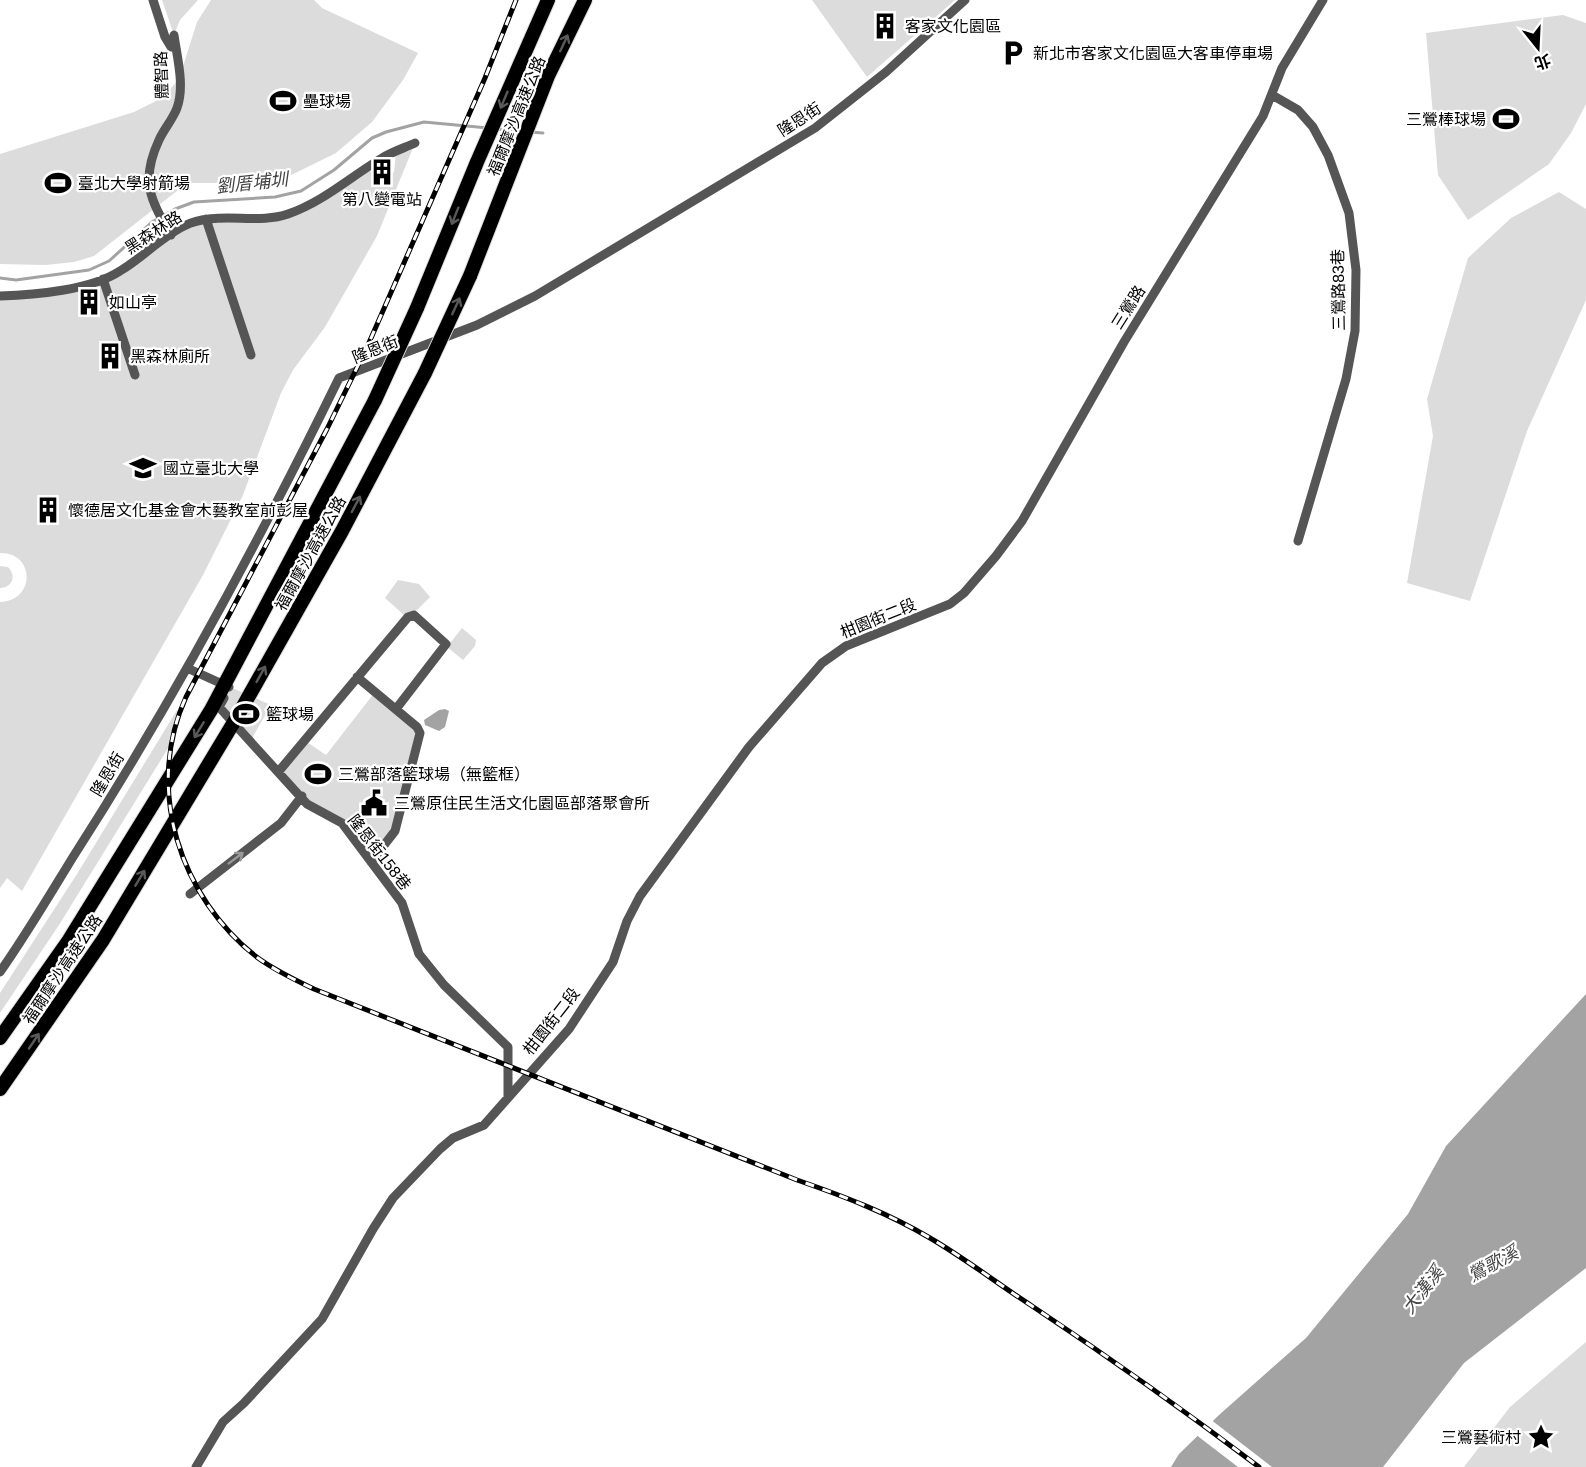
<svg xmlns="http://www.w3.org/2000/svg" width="1586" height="1467" viewBox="0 0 1586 1467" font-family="Helvetica,'Noto Sans TC',sans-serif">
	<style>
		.green { fill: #dcdcdc }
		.water { fill: #a3a3a3 }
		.pier { fill: #fff }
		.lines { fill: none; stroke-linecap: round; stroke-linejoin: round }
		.stream { stroke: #a3a3a3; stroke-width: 3 }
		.highway-casing { stroke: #dbdbdb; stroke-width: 16 }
		.minor { stroke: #555; stroke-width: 9 }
		.highway { stroke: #000; stroke-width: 14 }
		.rail-casing { stroke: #000; stroke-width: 5 }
		.rail { stroke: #fff; stroke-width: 3; stroke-dasharray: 9; stroke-linecap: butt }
		.highway-bridge-casing { stroke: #dbdbdb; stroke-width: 16; stroke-linecap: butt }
		.highway-bridge { stroke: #000; stroke-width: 14 }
		.oneway { stroke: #595959 }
		.oneway2 { stroke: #999 }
		.labels { text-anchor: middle; stroke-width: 4.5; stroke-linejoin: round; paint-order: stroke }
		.poi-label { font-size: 16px; fill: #000; stroke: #fff; text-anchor: start }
		.street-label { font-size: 16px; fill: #000; stroke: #fff }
		.water-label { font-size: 18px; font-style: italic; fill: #444; stroke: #fff }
	</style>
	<rect width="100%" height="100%" fill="#fff"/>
	<path class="green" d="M 162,0 L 198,0 L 180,20 L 174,35 Z
		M 211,0 L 314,0 L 322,8 L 418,53 L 403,80 L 372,122 L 336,153 L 275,183 L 187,183 L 94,256 L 74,262 L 46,265 L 0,264 L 0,154 L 134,112 L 162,98 L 179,79 L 197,22 Z
		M 812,0 L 955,0 L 867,77 Z
		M 1563,15 L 1586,23 L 1586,104 L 1571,133 L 1549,164 L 1468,220 L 1438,175 L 1426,33 Z
		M 415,143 L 377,236 L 325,327 L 293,370 L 281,393 L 243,495 L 203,575 L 22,891 L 7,878 L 0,888 L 0,602 C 36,601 35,552 0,553 L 0,296 L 89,285 L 184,226 L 285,215 L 367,168 L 381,182 L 394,172 L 396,152 Z
		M 1559,192 L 1586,209 L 1586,300 L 1527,431 L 1470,601 L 1407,583 L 1433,436 L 1427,399 L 1468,258 L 1511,218 Z
		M 0,566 L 8,567 C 17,576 12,588 0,588 Z
		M 398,580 L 419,584 L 430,597 L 415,612 L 404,615 L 385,598 Z
		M 462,628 L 476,640 L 475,646 L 463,660 L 447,647 Z
		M 230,687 L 271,705 L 251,740 L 219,707 Z
		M 375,692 L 417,727 L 395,831 L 371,862 L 342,823 L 307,804 L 279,771 L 304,740 L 326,755 Z
		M 177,710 L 175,737 L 59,925 L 0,1013 L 0,993 L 77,874 Z
		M 1586,1342 L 1586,1467 L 1464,1467 L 1510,1407 Z"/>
	<path class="water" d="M 445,709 L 449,711 L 445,727 L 439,731 L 425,725 L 424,720 L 439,710 Z
		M 1586,994 L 1586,1268 L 1464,1363 L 1383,1467 L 1171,1467 L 1179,1454 L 1219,1415 L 1306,1338 L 1408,1214 L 1446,1146 Z"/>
	<path class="pier" d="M 1210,1419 L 1272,1467 L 1238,1467 L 1195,1434 Z"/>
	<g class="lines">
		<path class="stream" d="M 497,129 L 521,131
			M 530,132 L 543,133
			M 0,278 L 16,280 L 89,270 L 109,261 L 152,222 L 175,209 L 194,202 L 275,197 L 301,191 L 334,170 L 372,138 L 386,132 L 424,122 L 488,128"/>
		<g class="highway-casing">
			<path id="highway" d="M 470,276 L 548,76 L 585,0
				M 417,308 L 477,162 L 548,0
				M 0,1038 L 69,940 L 211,710 L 375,400
				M 0,1089 L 103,940 L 237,717 L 342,531 L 425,373"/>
		</g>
		<path class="minor" d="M 153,0 L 165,37 L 171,47 L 174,35 C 177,57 185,86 177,108 C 173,119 164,129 159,140 C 140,181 150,199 171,235
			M 1272,95 L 1298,110 L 1313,127 L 1328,155 L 1349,213 L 1356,270 L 1355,331 L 1346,379 L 1298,541
			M 206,219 L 251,355
			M 103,279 L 135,375
			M 0,296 C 35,295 91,290 120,271 C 142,258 160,238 184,226 C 214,210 257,225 288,214 C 323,202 350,177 382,158 C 392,152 404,148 415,143
			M 187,668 L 229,687
			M 357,677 L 417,727 L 420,733 L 395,831 L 371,862
			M 224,698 L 219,707 L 307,804 L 342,823 L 402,903 L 419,954 L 444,985 L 508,1047 L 508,1097
			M 279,771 L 408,617 L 414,615 L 446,644 L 396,709
			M 190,894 L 281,823 L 302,796
			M 0,972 C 26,935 49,896 73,857 C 172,703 259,542 339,378 L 477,325 L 535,296 L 815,128 L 886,72 L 965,0
			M 196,1467 L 223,1422 L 244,1403 L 322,1319 L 373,1229 L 393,1198 L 440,1149 L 453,1138 L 484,1125 L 569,1029 L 613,962 L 627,921 L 640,896 L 749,747 L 822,663 L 846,646 L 950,604 L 964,593 L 996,556 L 1022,521 L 1124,342 L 1263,116 L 1282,68 L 1323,0"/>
		<use href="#highway" class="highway"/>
		<g class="rail-casing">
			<path id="rail" d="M 516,0 L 485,78 L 368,345 L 327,429 L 186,697 C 144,789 180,898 258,958 C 276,971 295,980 314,989 L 797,1180 C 843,1196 888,1213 930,1238 C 966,1259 998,1284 1032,1306 C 1110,1358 1185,1411 1259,1467"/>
		</g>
		<use href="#rail" class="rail"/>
		<g class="highway-bridge-casing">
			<path id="highway-bridge" d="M 425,373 L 470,276
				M 375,400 L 417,308"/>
		</g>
		<use href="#highway-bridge" class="highway-bridge"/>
	</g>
	<defs><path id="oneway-shaft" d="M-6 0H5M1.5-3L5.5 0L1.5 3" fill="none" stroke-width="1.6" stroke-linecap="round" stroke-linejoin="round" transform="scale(1.5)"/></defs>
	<g class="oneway">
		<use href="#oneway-shaft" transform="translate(564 43) rotate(-65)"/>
		<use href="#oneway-shaft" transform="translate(504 100) rotate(113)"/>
		<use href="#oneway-shaft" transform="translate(455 216) rotate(112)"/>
		<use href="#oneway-shaft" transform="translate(456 306) rotate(-65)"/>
		<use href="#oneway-shaft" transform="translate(356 504) rotate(-62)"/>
		<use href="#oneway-shaft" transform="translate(261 674) rotate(-61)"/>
		<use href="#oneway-shaft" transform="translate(199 730) rotate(121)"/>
		<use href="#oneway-shaft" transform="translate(140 878) rotate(-59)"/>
		<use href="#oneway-shaft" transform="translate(34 1041) rotate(-56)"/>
	</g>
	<use class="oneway2" href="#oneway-shaft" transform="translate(236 858) rotate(-37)"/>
	<defs>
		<g id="building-bare" transform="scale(2.07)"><path d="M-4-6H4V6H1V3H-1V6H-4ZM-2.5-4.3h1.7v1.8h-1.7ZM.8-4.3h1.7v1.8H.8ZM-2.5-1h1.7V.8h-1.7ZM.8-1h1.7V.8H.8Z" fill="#000" stroke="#fff" stroke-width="2.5" paint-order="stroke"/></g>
		<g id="parking-bare" transform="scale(2.07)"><path d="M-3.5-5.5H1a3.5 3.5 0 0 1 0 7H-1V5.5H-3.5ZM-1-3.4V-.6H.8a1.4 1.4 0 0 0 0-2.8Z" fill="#000" stroke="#fff" stroke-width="2.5" paint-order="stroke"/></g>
		<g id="stadium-bare" transform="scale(2.07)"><path d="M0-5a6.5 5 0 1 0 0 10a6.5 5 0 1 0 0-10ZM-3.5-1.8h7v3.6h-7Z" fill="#000" stroke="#fff" stroke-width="2.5" paint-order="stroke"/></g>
		<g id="university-bare" transform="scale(2.07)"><path d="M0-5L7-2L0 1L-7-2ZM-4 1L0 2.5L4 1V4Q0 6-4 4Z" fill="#000" stroke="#fff" stroke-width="2.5" paint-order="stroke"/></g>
		<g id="civic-bare" transform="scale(2.07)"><path d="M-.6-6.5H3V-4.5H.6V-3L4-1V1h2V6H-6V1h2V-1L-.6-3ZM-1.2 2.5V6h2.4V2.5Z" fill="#000" stroke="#fff" stroke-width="2.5" paint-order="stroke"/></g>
		<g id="sight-bare" transform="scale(2.07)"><path d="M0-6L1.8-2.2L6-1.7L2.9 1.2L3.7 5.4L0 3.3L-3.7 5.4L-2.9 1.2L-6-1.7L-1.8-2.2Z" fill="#000" stroke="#fff" stroke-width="2.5" paint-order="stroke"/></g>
	</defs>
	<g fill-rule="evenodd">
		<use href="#building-bare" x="885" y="26"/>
		<use href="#parking-bare" x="1013" y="53"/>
		<use href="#stadium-bare" x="283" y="101"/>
		<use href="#stadium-bare" x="1506" y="119"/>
		<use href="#building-bare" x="382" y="172"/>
		<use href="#stadium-bare" x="58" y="183"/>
		<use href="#building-bare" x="89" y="302"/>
		<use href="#building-bare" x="110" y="356"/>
		<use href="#university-bare" x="143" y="468"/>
		<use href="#building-bare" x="48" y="510"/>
		<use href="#stadium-bare" x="246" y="714"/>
		<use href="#stadium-bare" x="318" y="774"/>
		<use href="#civic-bare" x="374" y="803"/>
		<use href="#sight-bare" x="1541" y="1437"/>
	</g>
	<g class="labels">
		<g class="poi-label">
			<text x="905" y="32">客家文化園區</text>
			<text x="1033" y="59">新北市客家文化園區大客車停車場</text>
			<text x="303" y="107">壘球場</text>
			<text x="1486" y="125" text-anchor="end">三鶯棒球場</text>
			<text x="78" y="189">臺北大學射箭場</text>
			<text x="382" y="205" text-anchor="middle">第八變電站</text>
			<text x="109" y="308">如山亭</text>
			<text x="130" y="362">黑森林廁所</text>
			<text x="163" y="474">國立臺北大學</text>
			<text x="68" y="516">懷德居文化基金會木藝教室前彭屋</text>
			<text x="266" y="720">籃球場</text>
			<text x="338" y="780">三鶯部落籃球場（無籃框）</text>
			<text x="394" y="809">三鶯原住民生活文化園區部落聚會所</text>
			<text x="1521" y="1443" text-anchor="end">三鶯藝術村</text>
		</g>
		<g class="street-label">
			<text transform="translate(161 75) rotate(-92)" y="6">體智路</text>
			<text transform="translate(516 116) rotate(-68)" y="6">福爾摩沙高速公路</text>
			<text transform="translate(799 119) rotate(-33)" y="6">隆恩街</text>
			<text transform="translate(153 232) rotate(-33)" y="6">黑森林路</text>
			<text transform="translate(1338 290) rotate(-91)" y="6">三鶯路83巷</text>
			<text transform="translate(1128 307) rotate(-58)" y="6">三鶯路</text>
			<text transform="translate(375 349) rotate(-22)" y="6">隆恩街</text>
			<text transform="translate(310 553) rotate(-61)" y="6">福爾摩沙高速公路</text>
			<text transform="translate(878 618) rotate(-22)" y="6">柑園街二段</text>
			<text transform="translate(107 774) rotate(-59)" y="6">隆恩街</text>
			<text transform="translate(380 852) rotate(52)" y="6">隆恩街158巷</text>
			<text transform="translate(62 969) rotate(-56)" y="6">福爾摩沙高速公路</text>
			<text transform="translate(551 1021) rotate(-52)" y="6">柑園街二段</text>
		</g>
		<g class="water-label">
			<text transform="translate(252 183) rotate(-6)" y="6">劉厝埔圳</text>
			<text transform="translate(1493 1264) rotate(-29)" y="6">鶯歌溪</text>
			<text transform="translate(1423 1290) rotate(-52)" y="6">大漢溪</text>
		</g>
	</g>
	<g transform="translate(1538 48) rotate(162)" stroke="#ffffff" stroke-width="4.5" paint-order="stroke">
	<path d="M0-4.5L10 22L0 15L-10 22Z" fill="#000000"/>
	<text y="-9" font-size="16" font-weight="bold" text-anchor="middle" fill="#000000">北</text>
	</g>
</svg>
